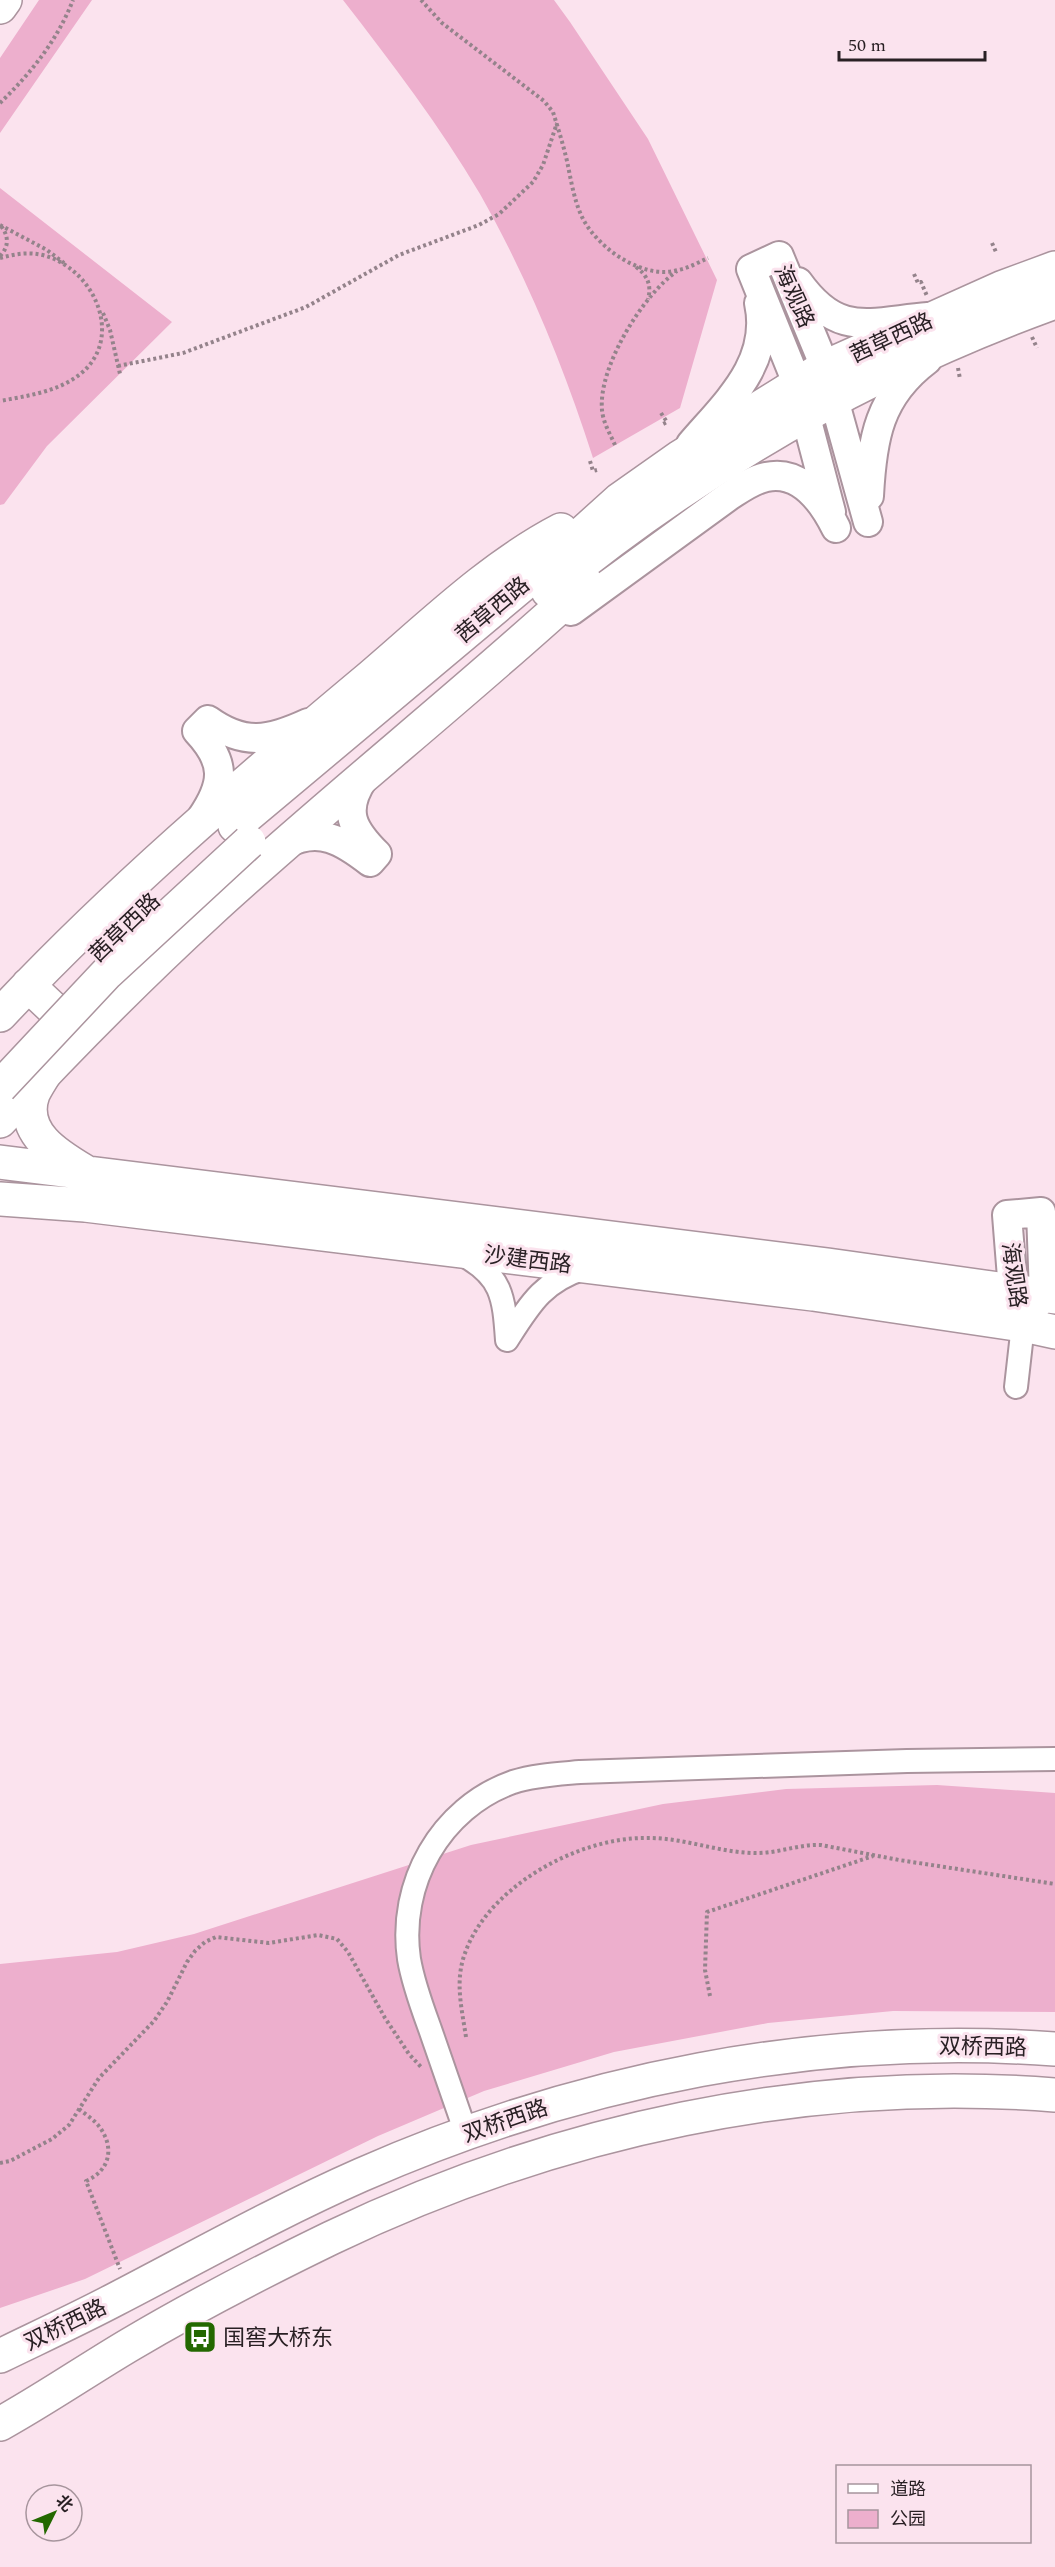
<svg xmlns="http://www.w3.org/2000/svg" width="1055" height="2567" viewBox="0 0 1055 2567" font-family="Spectral,'Noto Sans SC',serif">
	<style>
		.green { fill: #edafcd }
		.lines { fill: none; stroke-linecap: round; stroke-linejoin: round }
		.minor-casing { stroke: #ab949e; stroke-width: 26 }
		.tertiary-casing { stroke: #ab949e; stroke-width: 32 }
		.secondary-casing { stroke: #ab949e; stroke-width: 36 }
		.primary-casing { stroke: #ab949e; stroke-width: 36 }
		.trunk-casing { stroke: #ab949e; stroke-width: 36 }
		.path { stroke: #94838b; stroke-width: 4; stroke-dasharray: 3 3; stroke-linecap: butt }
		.minor { stroke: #fff; stroke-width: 22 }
		.tertiary { stroke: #fff; stroke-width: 28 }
		.secondary { stroke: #fff; stroke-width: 33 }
		.primary { stroke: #fff; stroke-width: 33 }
		.trunk { stroke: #fff; stroke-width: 33 }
		.primary-bridge-casing { stroke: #ab949e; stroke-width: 36; stroke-linecap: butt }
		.primary-bridge { stroke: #fff; stroke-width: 33 }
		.labels { text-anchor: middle; stroke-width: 6; stroke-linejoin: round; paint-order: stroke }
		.street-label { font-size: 22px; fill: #292024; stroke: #fbe3ee }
		.poi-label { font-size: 22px; fill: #292024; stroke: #fbe3ee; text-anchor: start }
	</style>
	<rect width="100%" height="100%" fill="#fbe3ee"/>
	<path class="green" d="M 39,0 L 92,0 L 0,133 L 0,58 Z
		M 343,0 L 554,0 L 570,22 L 648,139 L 717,280 L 680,408 L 593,458 C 564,367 527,277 480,194 C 440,126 391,62 343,0 Z
		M 0,188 L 172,322 L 47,446 L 4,504 L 0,505 Z
		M 937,1785 L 1055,1793 L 1055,2012 L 893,2011 L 768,2023 L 614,2052 L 484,2091 L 378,2136 L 85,2279 L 0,2308 L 0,1964 L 117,1952 L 194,1934 L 471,1845 L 663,1804 L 786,1789 Z"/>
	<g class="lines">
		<g class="minor-casing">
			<path id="minor" d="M 461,1254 C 502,1275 504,1297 507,1340
				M 507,1340 C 530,1304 543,1281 585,1268
				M 1016,1387 L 1023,1325
				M 466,2133 C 454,2098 442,2064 430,2029 C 422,2007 413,1983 409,1959 C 398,1884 440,1808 513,1782 C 535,1775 558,1774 580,1772 L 907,1761 L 1055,1759"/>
		</g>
		<g class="tertiary-casing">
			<path id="tertiary" d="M 751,269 L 779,256 L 825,367 L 868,522
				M 751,269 L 797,383 L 831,512
				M 798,282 C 838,338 868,322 928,317
				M 691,444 C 726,403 772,363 759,303
				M 869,496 C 872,438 879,396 927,360
				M 571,611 L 729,496 C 740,489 752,480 766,477 C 801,469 823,502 836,528
				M 202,817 C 225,783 226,762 197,731 L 208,720 C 244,746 269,741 308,723
				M 286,844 C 319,826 343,841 370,862 L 377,854 C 352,829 342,811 363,779
				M 1041,1212 L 1044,1294 L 1023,1325 L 1013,1290 L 1007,1215 Z"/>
		</g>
		<g class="secondary-casing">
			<path id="secondary" d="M 0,7 L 5,0
				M 45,1073 C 41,1080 36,1087 33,1094 C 19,1132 57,1155 84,1171
				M 0,1162 L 828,1265 L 1055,1297
				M 0,1199 L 85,1205 L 813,1294 L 1023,1325 L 1055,1332"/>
		</g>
		<g class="primary-casing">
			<path id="primary" d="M 548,591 C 701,465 870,369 1055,302
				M 235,826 L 557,556 L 619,500 L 680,457 L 825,367 L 1001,288 L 1055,268
				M 28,985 L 81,1035
				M 0,1015 C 114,893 240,786 368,679 C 429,627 490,567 561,530
				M 0,1121 C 67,1049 136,979 209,912 C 332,799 463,696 586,583"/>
		</g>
		<g class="trunk-casing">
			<path id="trunk" d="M 0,2356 C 39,2337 78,2319 116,2299 C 197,2257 277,2212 361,2175 C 579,2079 817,2032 1055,2049
				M 0,2424 C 45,2399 87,2370 131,2344 C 195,2306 263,2271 331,2238 C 554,2131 807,2075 1055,2095"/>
		</g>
		<path class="path" d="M 421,0 L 442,23 L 544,101 L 553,112 C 558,128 563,144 567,161 C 571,180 574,201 583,219 C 599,249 643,280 678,270 C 689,268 699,262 708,258
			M 0,103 C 31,73 57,41 73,0
			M 0,225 L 47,250 L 64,263
			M 992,243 L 996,252
			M 0,256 C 9,247 9,236 1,226
			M 0,258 C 15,254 30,251 46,256 C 96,271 125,340 79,375 C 57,392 26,396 0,401
			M 636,267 C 647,275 652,285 648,299
			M 914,274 L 918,283 L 921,282 L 927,296
			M 103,313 L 110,330 L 120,374
			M 1032,337 L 1037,348
			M 118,366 L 183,353 L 306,307 L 399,255 L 479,225 L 499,214 L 533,182 L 543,165 L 557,123
			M 958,368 L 960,379
			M 661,413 L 667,422 L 663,424
			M 615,445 C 610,434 603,422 602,410 C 598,367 643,295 677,271
			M 590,461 L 593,471 L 597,470
			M 710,1996 L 705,1970 L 707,1912 L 873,1856
			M 466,2037 C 462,2010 455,1983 464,1956 C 486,1888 576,1838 645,1838 C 682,1837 716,1852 753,1853 C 777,1854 798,1844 821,1845 L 899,1860 L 1055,1884
			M 79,2109 C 85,2114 93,2119 98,2125 C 115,2146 111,2170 86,2181 L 120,2269
			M 0,2163 L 10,2161 L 52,2139 L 69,2125 L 99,2078 L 154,2021 L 167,2002 L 187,1962 L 195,1951 L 205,1942 L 216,1937 L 269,1943 L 318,1935 L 337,1939 L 348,1952 L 385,2018 L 409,2054 L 421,2067"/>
		<use href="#minor" class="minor"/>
		<use href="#tertiary" class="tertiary"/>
		<use href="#secondary" class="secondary"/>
		<use href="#primary" class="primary"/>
		<use href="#trunk" class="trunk"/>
		<g class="primary-bridge-casing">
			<path id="primary-bridge" d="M 0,1087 L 107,973 L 249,842"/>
		</g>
		<use href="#primary-bridge" class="primary-bridge"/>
	</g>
	<defs>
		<g id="bus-square" transform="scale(1.725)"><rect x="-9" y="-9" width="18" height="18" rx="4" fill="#236800" stroke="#fbe3ee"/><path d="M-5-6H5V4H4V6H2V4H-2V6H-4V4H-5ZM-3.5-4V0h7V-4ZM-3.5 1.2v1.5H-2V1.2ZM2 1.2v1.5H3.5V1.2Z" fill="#fff"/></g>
	</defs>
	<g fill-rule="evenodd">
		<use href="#bus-square" x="200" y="2337"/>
	</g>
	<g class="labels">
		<g class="street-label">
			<text transform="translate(795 296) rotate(66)" y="8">海观路</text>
			<text transform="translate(891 337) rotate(-25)" y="8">茜草西路</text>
			<text transform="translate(492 609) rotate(-40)" y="8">茜草西路</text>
			<text transform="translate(124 927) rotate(-44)" y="8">茜草西路</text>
			<text transform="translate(528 1259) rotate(7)" y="8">沙建西路</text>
			<text transform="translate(1015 1275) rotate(82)" y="8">海观路</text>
			<text transform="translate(983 2046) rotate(1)" y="8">双桥西路</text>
			<text transform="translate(505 2120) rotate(-19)" y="8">双桥西路</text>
			<text transform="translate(65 2324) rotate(-26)" y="8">双桥西路</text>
		</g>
		<g class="poi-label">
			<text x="223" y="2345">国窖大桥东</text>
		</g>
	</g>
	<rect x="836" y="2465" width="195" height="78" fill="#fbe3ee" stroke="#a7959d" stroke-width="1.5"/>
	<rect x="848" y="2484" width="30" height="9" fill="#ffffff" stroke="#a7959d" stroke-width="1.5"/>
	<text x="890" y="2495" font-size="18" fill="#292024">道路</text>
	<rect x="848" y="2510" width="30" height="18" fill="#edafcd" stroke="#a7959d" stroke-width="1.5"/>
	<text x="890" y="2525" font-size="18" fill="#292024">公园</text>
	<g transform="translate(54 2513) rotate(47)"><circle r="28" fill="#fbe3ee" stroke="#a7959d" stroke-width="1.5"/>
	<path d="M0-4.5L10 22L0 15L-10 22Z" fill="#236800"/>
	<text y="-9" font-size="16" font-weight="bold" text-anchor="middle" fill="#292024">北</text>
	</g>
	<path d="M839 51v9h146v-9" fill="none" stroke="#292024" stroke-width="3"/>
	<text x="848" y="51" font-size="18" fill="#292024" stroke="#fbe3ee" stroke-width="4.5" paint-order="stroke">50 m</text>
</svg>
